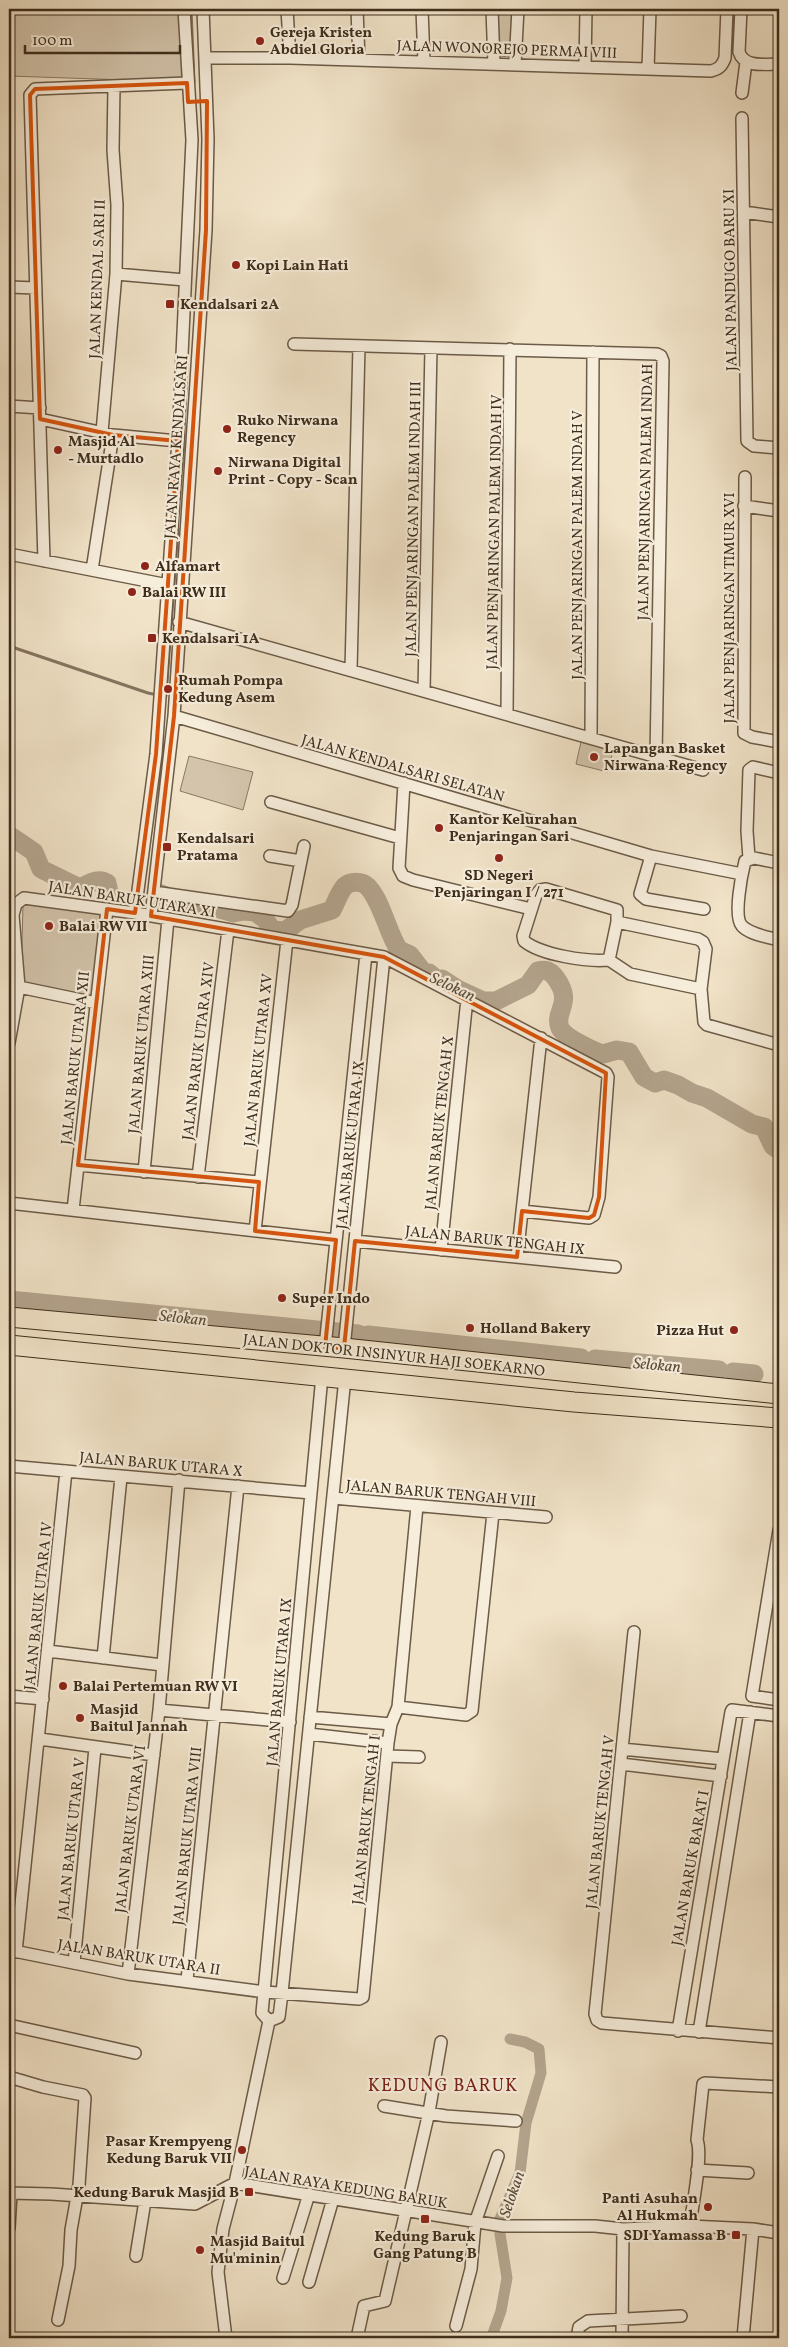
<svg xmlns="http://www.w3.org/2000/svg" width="788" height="2347" viewBox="0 0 788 2347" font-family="Vollkorn,serif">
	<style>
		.green { fill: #d3c4ab; stroke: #897964 }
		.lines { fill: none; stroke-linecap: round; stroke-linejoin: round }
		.stream { stroke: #857560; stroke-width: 3 }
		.canal { stroke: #b4a58e; stroke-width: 11 }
		.river { stroke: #b4a58e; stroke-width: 19 }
		.street-casing { stroke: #6c5b47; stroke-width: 14 }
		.primary-casing { stroke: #3f2e1c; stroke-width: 21 }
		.street { stroke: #f6eddb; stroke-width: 11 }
		.primary { stroke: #f1e3c8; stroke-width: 19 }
		.marked { fill: none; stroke: #d7550e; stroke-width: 4; stroke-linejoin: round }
		.poi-dot { fill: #8f2418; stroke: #f6eddb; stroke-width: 2 }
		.labels { text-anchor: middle; stroke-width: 4.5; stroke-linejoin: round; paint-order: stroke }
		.poi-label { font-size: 15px; font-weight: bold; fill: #3f2e1c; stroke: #f6eddb; text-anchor: start }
		.street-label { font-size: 15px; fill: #3f2e1c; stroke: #f6eddb }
		.water-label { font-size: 16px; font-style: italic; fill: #5c4c38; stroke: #f6eddb }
		.quarter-label { font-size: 18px; letter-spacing: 1px; fill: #7a1f14; stroke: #f6eddb }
	</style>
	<rect width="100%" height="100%" fill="#f1e3c8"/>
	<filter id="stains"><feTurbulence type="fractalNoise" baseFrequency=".004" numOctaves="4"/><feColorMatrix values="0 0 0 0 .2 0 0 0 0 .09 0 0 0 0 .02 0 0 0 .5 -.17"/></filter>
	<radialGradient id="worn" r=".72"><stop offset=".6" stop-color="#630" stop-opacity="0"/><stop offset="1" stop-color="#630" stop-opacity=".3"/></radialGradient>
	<path class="green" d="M 9,9 L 180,9 L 186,82 L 9,76 Z
		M 496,9 L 514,9 L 512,57 L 498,56 Z
		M 581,742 L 613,750 L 608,772 L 576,764 Z
		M 189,756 L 253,772 L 243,810 L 180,791 Z
		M 23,903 L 104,911 L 93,1001 L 21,984 Z"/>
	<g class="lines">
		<path class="stream" d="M 191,9 L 194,82
			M 9,646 L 148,693 L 158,695
			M 164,696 L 166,696 L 178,528"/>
		<path class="canal" d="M 495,2338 L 492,2336 L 501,2311 L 507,2278 L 500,2234 L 500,2219 L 520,2173 L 526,2123 L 541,2073 L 539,2049 L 525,2042 L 510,2039"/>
		<path class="river" d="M 9,835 L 34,852 L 41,869 L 80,888 C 89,884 98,877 107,883 L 110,897 L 117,902
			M 158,893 L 183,902 L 206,905 L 233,913 L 244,911 L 255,912 L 265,919 L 272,930 L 285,931 L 300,920 L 332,910 C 336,903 339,892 345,886 C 350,881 362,881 367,886 C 381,899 388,934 399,950 L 410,955 L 424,973 L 429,973 L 437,980 L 442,979 L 459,990 L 483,1001 L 496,1001 L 528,985 L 538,971 C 546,969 550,971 555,977 C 575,1004 553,1010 560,1028 C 564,1037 593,1051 603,1054 L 617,1050 L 629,1052 L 644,1077 L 655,1083 L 664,1080 L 678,1085 L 692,1093 L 707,1098 L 752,1124 L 764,1127 L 773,1146 L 779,1150
			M 9,1300 L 358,1334
			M 368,1335 L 581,1358
			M 595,1359 L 719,1370
			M 733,1372 L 754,1374"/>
		<g class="street-casing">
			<path id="street" d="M 287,9 L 290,58
				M 357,9 L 359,60
				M 422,9 L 424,62
				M 492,9 L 494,64
				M 741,9 L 739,52 C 744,68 765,64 779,64
				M 205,58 L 290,58 L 711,71 C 719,69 722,66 725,58 L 727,9
				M 515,65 L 518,9
				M 585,67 L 586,9
				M 648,69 L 650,9
				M 742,93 L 746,62
				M 742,118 L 747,441 L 754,446 L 779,448
				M 744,212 L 779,217
				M 116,274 L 185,280
				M 9,287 L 36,288
				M 294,344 L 657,354 L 661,356 L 663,361 L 656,756
				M 9,406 L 40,408
				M 40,419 L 113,435 L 178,441
				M 102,432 L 116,274 L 117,205 L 113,150 L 114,86
				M 745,477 L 744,733 L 752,737 L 779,742
				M 744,506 L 779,511
				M 9,554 L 168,585
				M 44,561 L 30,95 L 35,89 L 187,83
				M 92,570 L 113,435
				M 179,622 L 703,770
				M 351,670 L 359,346
				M 424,691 L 431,348
				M 507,714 L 510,349
				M 174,716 L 651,856 L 742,874
				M 591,738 L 593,352
				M 404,783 L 399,868 L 403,876 L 413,880 L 531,909
				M 271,802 L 400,838
				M 270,856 L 301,861
				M 651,856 L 640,894 L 646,899 L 704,909
				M 749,858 L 747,831 L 749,770 L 753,767 L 779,773
				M 779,863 L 754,858 L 745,861 C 742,873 733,917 742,926 C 751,935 768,937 779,940
				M 546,889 L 617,910 L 617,922 L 609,960 C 587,962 541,955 524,941 L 523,936 L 536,895 L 540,890 Z
				M 154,892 L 288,911 L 292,905 L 304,846
				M 135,913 L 156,754 L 178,441 L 192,140 L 184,9
				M 151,916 L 174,716 L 206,230 L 208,139 L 203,9
				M 617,922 L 698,939 L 703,942 L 706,949 L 701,989 L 704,1022 L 707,1025 L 779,1045
				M 609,960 L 630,974 L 701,989
				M 19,987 L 96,1003
				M 9,1043 L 19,987 L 13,915 L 16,904 L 24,898 L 135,913 L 384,957 L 606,1073 L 608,1077 L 599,1197 L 594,1215 L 589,1218 L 522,1211
				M 78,1165 L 259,1182
				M 144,1172 L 168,919
				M 198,1177 L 228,930
				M 9,1203 L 336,1240
				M 73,1210 L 107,909
				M 255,1231 L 287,940
				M 355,1241 L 615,1267
				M 441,1250 L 467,999
				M 517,1257 L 541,1038
				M 325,1347 L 366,954
				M 344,1348 L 384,957
				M 9,1466 L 311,1493
				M 333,1498 L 546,1517
				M 779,1530 L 752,1696 L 779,1700
				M 634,1632 L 595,2014 L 597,2020 L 602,2023 L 779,2038
				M 48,1651 L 162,1665
				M 103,1658 L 121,1477
				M 9,1696 L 43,1699
				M 398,1707 L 466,1715 L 472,1711 L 493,1513
				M 159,1710 L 290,1722
				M 310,1717 L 391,1724
				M 309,1734 L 388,1743
				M 40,1739 L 154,1755
				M 622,1749 L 723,1759
				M 387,1756 L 419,1757
				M 621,1764 L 721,1776
				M 9,1950 L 128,1974 L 265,1992 L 359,1999 L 363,1997 L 388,1743 L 391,1724 L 398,1707 L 417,1506
				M 16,1952 L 66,1471
				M 74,1963 L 95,1748
				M 128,1974 L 159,1710 L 179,1480
				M 187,1980 L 238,1486
				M 269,2021 L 279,2017 L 282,1993 L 345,1378
				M 269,2021 L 262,2013 L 322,1376
				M 9,2025 L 135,2053
				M 678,2031 L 731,1712 L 732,1710 L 779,1716
				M 699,2032 L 750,1712
				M 9,2077 L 43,2087 L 83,2095 L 85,2098 L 79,2185 L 71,2230 L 69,2266 L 58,2320
				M 384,2106 L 446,2116 L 516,2121
				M 697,2170 L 748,2173
				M 9,2193 L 51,2194 L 195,2204 L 235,2183 L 503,2226 L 595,2226 L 623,2229 L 690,2226 L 753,2229 L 779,2233
				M 690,2226 C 692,2206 703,2156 697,2140 L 703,2084 L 705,2083 L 779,2087
				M 9,2228 L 11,2194
				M 136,2256 L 145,2201
				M 283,2278 L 309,2194
				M 309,2282 L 333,2199
				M 456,2326 L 471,2269 L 475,2223 L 498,2156
				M 226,2338 L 218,2272 L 223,2229 L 235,2183 L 269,2021
				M 357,2338 L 364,2306 L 385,2301 L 429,2112 L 441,2042
				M 577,2338 L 579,2327 L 588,2321 L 681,2316
				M 622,2338 L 623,2229
				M 743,2338 L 753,2229"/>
		</g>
		<g class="primary-casing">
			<path id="primary" d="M 9,1317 L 344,1348 L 779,1394
				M 9,1345 L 574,1402 L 779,1418"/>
		</g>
		<use href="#street" class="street"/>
		<use href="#primary" class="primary"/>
	</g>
	<path class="marked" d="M 187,83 L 188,102 L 207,101 L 206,230 L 174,716 L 151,916 L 384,957 L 606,1073 L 599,1197 L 594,1215 L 589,1218 L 522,1211 L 517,1257 L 355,1241 L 344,1348 L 325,1347 L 336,1240 L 255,1231 L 259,1182 L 78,1165 L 107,909 L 135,913 L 156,754 L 178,441 L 113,435 L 40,419 L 30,95 L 35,89 Z"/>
	<g class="poi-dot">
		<circle cx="260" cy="41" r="5"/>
		<circle cx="236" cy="265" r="5"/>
		<rect x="165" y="299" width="10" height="10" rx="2.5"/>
		<circle cx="227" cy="429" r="5"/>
		<circle cx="58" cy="450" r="5"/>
		<circle cx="218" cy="471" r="5"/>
		<circle cx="145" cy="566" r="5"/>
		<circle cx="132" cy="592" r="5"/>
		<rect x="147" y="633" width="10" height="10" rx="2.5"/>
		<circle cx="168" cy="689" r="5"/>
		<circle cx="594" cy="757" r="5"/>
		<circle cx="439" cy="828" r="5"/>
		<rect x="162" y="842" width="10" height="10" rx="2.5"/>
		<circle cx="499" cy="858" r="5"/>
		<circle cx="49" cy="926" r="5"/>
		<circle cx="282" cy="1298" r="5"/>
		<circle cx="470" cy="1328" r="5"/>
		<circle cx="734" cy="1330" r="5"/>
		<circle cx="63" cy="1686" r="5"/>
		<circle cx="80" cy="1718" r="5"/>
		<circle cx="242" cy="2150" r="5"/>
		<rect x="244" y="2187" width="10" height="10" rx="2.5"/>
		<circle cx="708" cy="2207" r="5"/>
		<rect x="420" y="2214" width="10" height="10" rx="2.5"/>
		<rect x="731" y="2230" width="10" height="10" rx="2.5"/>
		<circle cx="200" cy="2250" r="5"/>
	</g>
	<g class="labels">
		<g class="poi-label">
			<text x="270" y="37">Gereja Kristen<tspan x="270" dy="17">Abdiel Gloria</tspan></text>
			<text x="246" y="270">Kopi Lain Hati</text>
			<text x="180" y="309">Kendalsari 2A</text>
			<text x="237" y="425">Ruko Nirwana<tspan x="237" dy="17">Regency</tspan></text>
			<text x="68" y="446">Masjid Al<tspan x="68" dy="17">- Murtadlo</tspan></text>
			<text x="228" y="467">Nirwana Digital<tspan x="228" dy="17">Print - Copy - Scan</tspan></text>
			<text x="155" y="571">Alfamart</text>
			<text x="142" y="597">Balai RW III</text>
			<text x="162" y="643">Kendalsari 1A</text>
			<text x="178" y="685">Rumah Pompa<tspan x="178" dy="17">Kedung Asem</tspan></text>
			<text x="604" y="753">Lapangan Basket<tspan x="604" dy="17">Nirwana Regency</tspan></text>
			<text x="449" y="824">Kantor Kelurahan<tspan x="449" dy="17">Penjaringan Sari</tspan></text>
			<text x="177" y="843">Kendalsari<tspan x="177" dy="17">Pratama</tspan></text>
			<text x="499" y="880" text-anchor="middle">SD Negeri<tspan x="499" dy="17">Penjaringan I / 271</tspan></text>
			<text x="59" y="931">Balai RW VII</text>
			<text x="292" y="1303">Super Indo</text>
			<text x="480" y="1333">Holland Bakery</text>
			<text x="724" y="1335" text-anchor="end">Pizza Hut</text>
			<text x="73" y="1691">Balai Pertemuan RW VI</text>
			<text x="90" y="1714">Masjid<tspan x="90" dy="17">Baitul Jannah</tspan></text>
			<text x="232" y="2146" text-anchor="end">Pasar Krempyeng<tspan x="232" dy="17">Kedung Baruk VII</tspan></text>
			<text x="239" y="2197" text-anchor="end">Kedung Baruk Masjid B</text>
			<text x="698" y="2203" text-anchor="end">Panti Asuhan<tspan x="698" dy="17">Al Hukmah</tspan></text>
			<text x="726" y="2240" text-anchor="end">SDI Yamassa B</text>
			<text x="425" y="2241" text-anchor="middle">Kedung Baruk<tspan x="425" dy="17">Gang Patung B</tspan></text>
			<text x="210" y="2246">Masjid Baitul<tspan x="210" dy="17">Mu'minin</tspan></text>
		</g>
		<g class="street-label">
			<text transform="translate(507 49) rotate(2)" y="5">JALAN WONOREJO PERMAI VIII</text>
			<text transform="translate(97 279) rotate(-88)" y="5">JALAN KENDAL SARI II</text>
			<text transform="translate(730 280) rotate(-91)" y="5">JALAN PANDUGO BARU XI</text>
			<text transform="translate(176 447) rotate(-86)" y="5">JALAN RAYA KENDALSARI</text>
			<text transform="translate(645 492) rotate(-89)" y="5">JALAN PENJARINGAN PALEM INDAH</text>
			<text transform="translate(413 519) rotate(-89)" y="5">JALAN PENJARINGAN PALEM INDAH III</text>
			<text transform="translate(494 532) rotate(-89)" y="5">JALAN PENJARINGAN PALEM INDAH IV</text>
			<text transform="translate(577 545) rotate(-90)" y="5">JALAN PENJARINGAN PALEM INDAH V</text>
			<text transform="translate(729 608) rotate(-90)" y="5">JALAN PENJARINGAN TIMUR XVI</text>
			<text transform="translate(403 768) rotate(16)" y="5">JALAN KENDALSARI SELATAN</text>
			<text transform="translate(132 899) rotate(9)" y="5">JALAN BARUK UTARA XI</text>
			<text transform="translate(141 1044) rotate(-85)" y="5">JALAN BARUK UTARA XIII</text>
			<text transform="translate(198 1051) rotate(-83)" y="5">JALAN BARUK UTARA XIV</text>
			<text transform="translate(75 1058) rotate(-84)" y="5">JALAN BARUK UTARA XII</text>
			<text transform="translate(258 1060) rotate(-84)" y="5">JALAN BARUK UTARA XV</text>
			<text transform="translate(439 1123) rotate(-84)" y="5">JALAN BARUK TENGAH X</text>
			<text transform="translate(350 1145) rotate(-84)" y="5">JALAN BARUK UTARA IX</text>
			<text transform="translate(495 1240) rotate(6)" y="5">JALAN BARUK TENGAH IX</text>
			<text transform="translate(394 1355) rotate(6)" y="5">JALAN DOKTOR INSINYUR HAJI SOEKARNO</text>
			<text transform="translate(161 1464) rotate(5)" y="5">JALAN BARUK UTARA X</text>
			<text transform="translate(441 1493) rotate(5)" y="5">JALAN BARUK TENGAH VIII</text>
			<text transform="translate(38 1606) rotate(-84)" y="5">JALAN BARUK UTARA IV</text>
			<text transform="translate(279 1682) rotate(-85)" y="5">JALAN BARUK UTARA IX</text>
			<text transform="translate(366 1820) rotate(-84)" y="5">JALAN BARUK TENGAH I</text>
			<text transform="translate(600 1822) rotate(-84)" y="5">JALAN BARUK TENGAH V</text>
			<text transform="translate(130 1829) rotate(-83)" y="5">JALAN BARUK UTARA VI</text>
			<text transform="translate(187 1836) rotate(-84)" y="5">JALAN BARUK UTARA VIII</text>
			<text transform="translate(71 1839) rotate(-84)" y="5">JALAN BARUK UTARA V</text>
			<text transform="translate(690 1868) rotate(-80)" y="5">JALAN BARUK BARAT I</text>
			<text transform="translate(139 1957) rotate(9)" y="5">JALAN BARUK UTARA II</text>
			<text transform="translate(346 2187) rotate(9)" y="5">JALAN RAYA KEDUNG BARUK</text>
		</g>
		<g class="water-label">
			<text transform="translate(453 986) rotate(25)" y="6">Selokan</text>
			<text transform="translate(183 1317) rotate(6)" y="6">Selokan</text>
			<text transform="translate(657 1364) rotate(5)" y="6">Selokan</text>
			<text transform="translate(511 2194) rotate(-71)" y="6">Selokan</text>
		</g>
		<g class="quarter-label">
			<text x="443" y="2091">KEDUNG BARUK</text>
		</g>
	</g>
	<rect width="788" height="2347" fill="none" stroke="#f1e3c8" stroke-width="30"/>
	<rect x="10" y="10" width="768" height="2327" fill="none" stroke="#3f2e1c" stroke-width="2.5"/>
	<rect x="15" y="15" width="758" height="2317" fill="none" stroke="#3f2e1c"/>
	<path d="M25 45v8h155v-8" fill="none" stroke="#3f2e1c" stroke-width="2.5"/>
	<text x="32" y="45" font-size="15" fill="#3f2e1c" stroke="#f6eddb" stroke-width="4" paint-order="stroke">100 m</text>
	<rect width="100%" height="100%" filter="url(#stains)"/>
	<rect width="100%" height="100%" fill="url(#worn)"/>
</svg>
